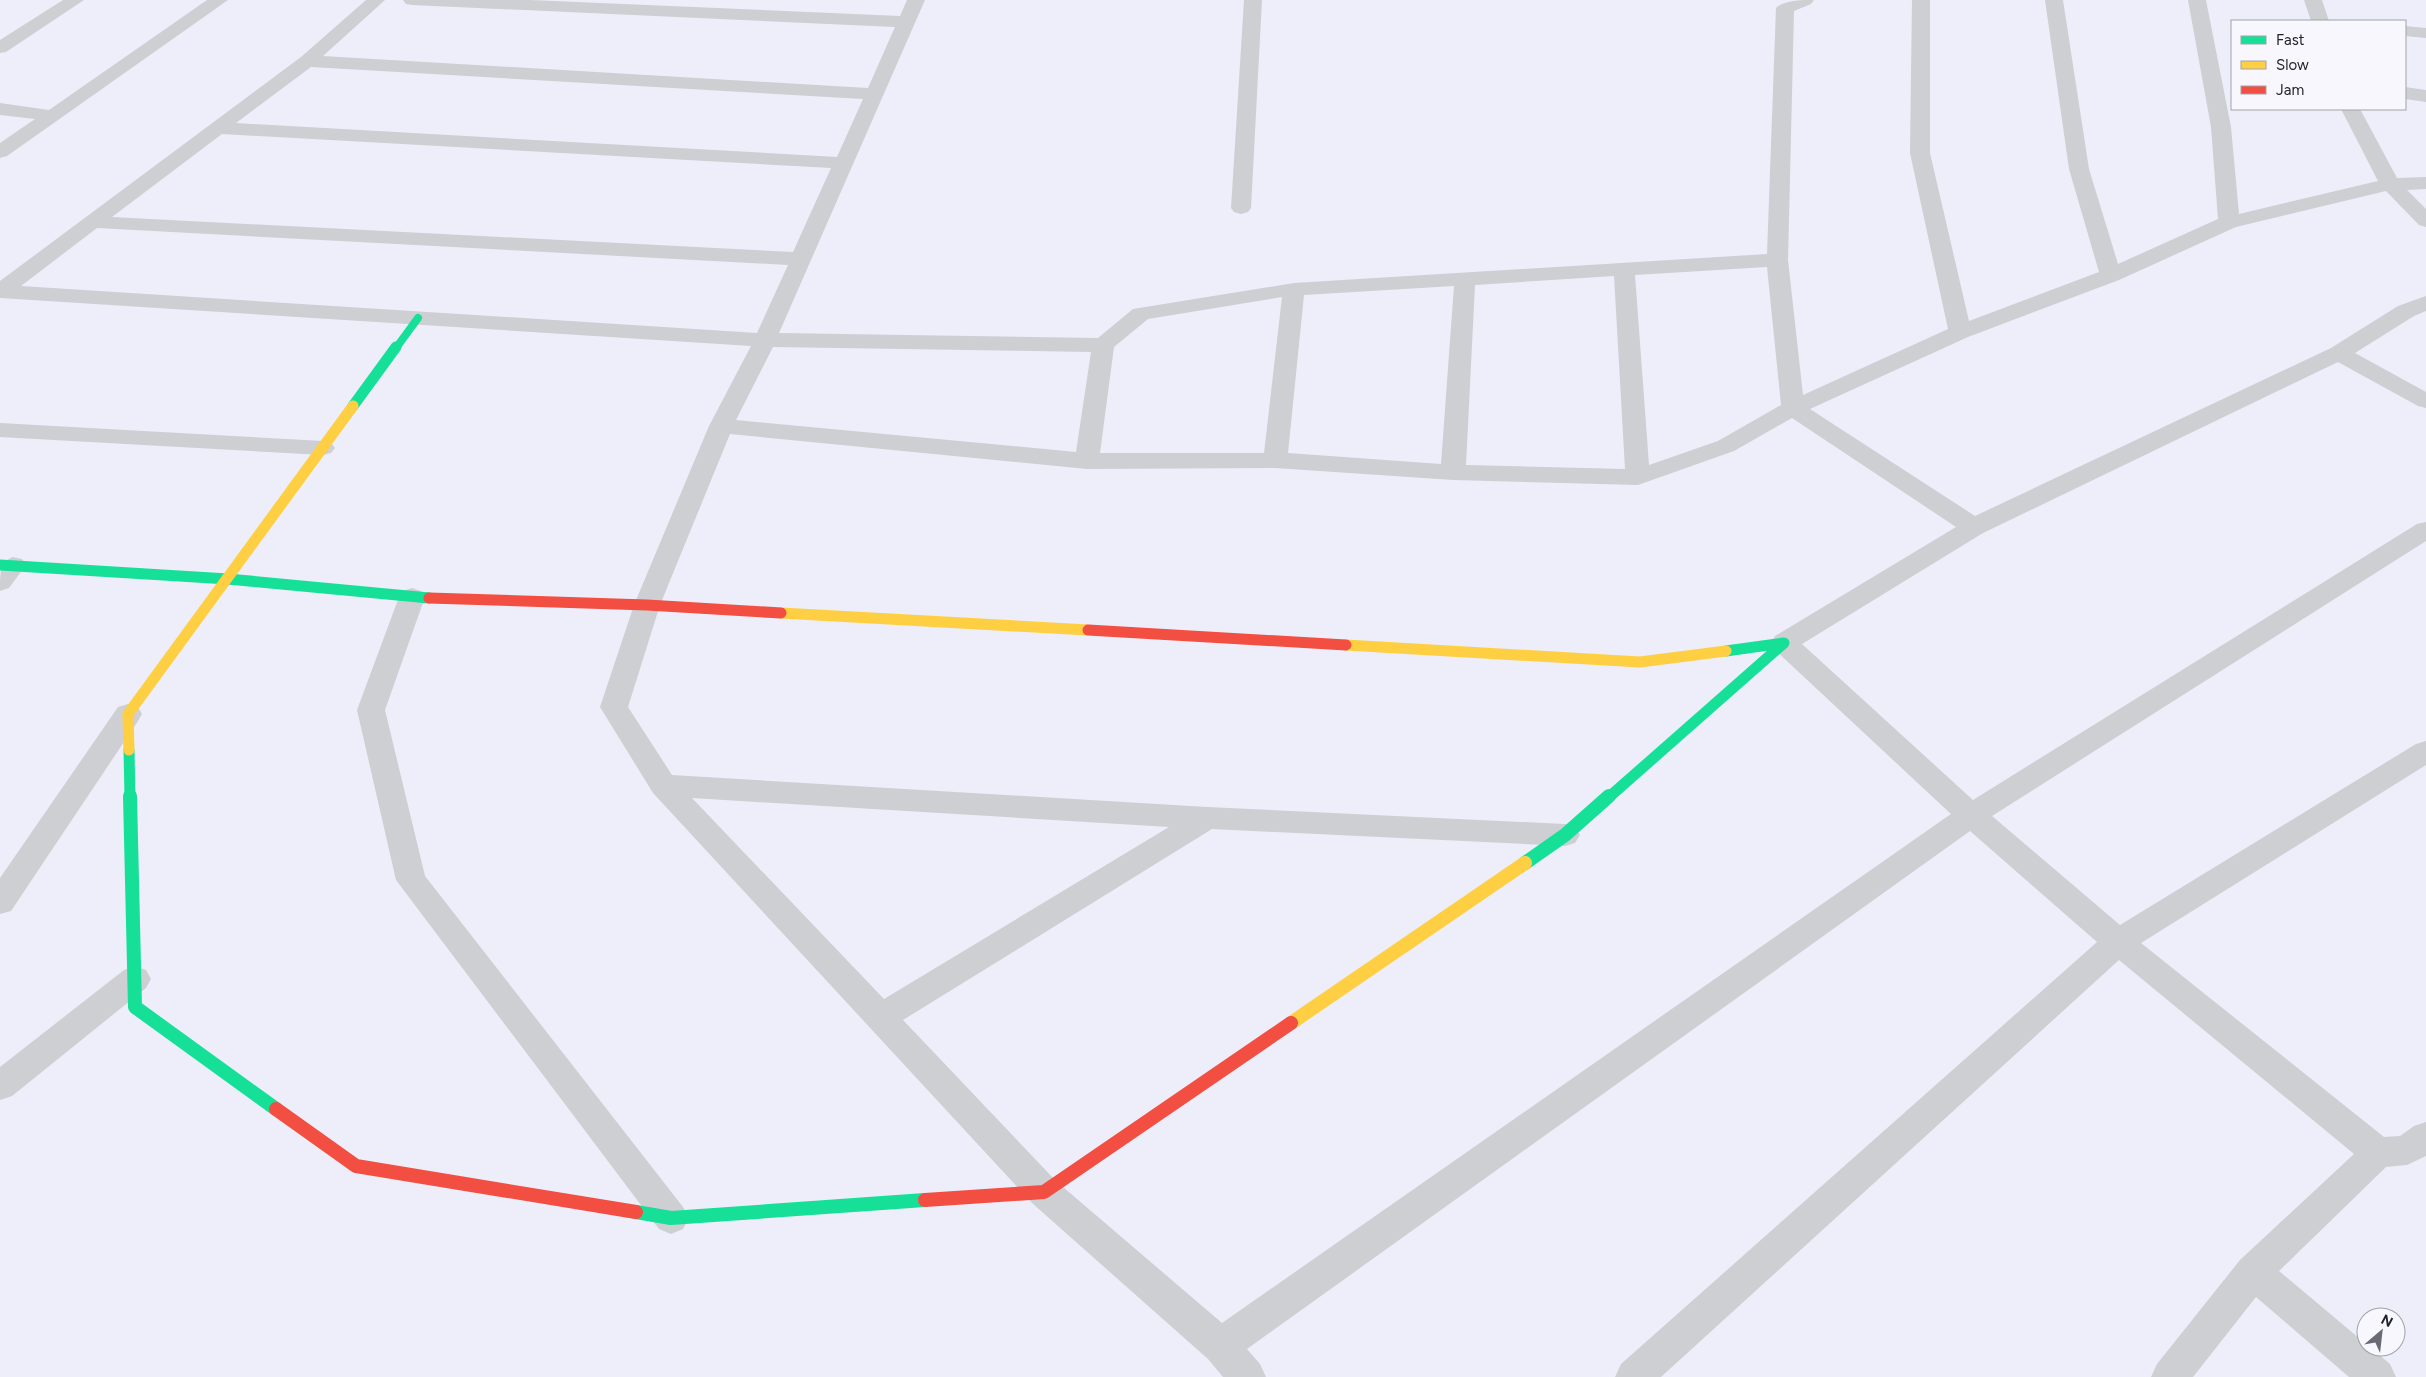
<svg xmlns="http://www.w3.org/2000/svg" width="2426" height="1377" viewBox="0 0 2426 1377" font-family="Figtree,sans-serif">
	<style>
		.lines { fill: none; stroke-linecap: round; stroke-linejoin: round }
		.street { fill: #cecfd3; fill-rule: evenodd }
		.fast-far2 { stroke: #16e098; stroke-width: 8 }
		.fast-far1 { stroke: #16e098; stroke-width: 11 }
		.fast { stroke: #16e098; stroke-width: 14 }
		.slow-far1 { stroke: #ffcf43; stroke-width: 11 }
		.slow { stroke: #ffcf43; stroke-width: 14 }
		.jam-far1 { stroke: #f24e42; stroke-width: 11 }
		.jam { stroke: #f24e42; stroke-width: 14 }
	</style>
	<rect width="100%" height="100%" fill="#edeef9"/>
	<g class="lines">
		<path class="street" d="M 63,0 L 84,0 L 6,52 L 0,53 L 0,40 Z
			M 207,0 L 228,0 L 7,156 L 0,158 L 0,143 L 35,119 L 0,115 L 0,103 L 49,110 Z
			M 366,0 L 385,0 L 323,56 L 868,88 L 895,27 L 412,5 L 406,4 L 403,0 L 530,0 L 900,16 L 907,0 L 925,0 L 779,333 L 1098,338 L 1133,309 L 1294,283 L 1767,254 L 1776,8 C 1784,0 1802,0 1814,0 L 1811,4 L 1794,11 L 1788,260 L 1803,395 L 1948,329 L 1910,153 L 1912,0 L 1930,0 L 1930,153 L 1969,321 L 2099,272 L 2069,169 L 2045,0 L 2063,0 L 2089,169 L 2118,264 L 2218,219 L 2211,127 L 2188,0 L 2206,0 L 2231,127 L 2239,214 L 2378,181 L 2341,109 L 2360,109 L 2397,178 L 2426,177 L 2426,189 L 2407,190 L 2426,209 L 2426,227 L 2419,225 L 2386,191 L 2236,227 L 2119,280 L 1968,337 L 1810,409 L 1975,516 L 2331,348 L 2398,306 L 2426,296 L 2426,311 L 2414,316 L 2355,353 L 2426,392 L 2426,408 L 2418,406 L 2338,362 L 1983,533 L 1802,644 L 1973,800 L 2417,524 L 2426,522 L 2426,541 L 1992,816 L 2120,925 L 2416,744 L 2426,741 L 2426,765 L 2141,943 L 2384,1137 L 2400,1136 L 2414,1126 L 2426,1122 L 2426,1156 L 2407,1165 L 2386,1167 L 2279,1271 L 2366,1344 L 2366,1347 L 2370,1347 L 2390,1364 L 2396,1377 L 2349,1377 L 2256,1297 L 2193,1377 L 2151,1377 L 2157,1364 L 2240,1260 L 2354,1154 L 2119,960 L 1661,1377 L 1615,1377 L 1621,1364 L 2097,942 L 1970,831 L 1247,1349 L 1260,1364 L 1266,1377 L 1223,1377 L 1208,1359 L 1032,1203 L 653,793 L 600,707 L 634,605 L 709,426 L 751,346 L 0,298 L 0,281 L 301,57 ZM 311,67 L 863,99 L 837,157 L 236,123 ZM 222,134 L 831,168 L 793,252 L 112,217 ZM 97,228 L 788,265 L 757,333 L 21,286 ZM 1767,267 L 1781,405 L 1718,441 L 1649,465 L 1635,275 ZM 1614,276 L 1625,469 L 1466,465 L 1475,285 ZM 1454,286 L 1441,464 L 1288,453 L 1304,295 ZM 1282,297 L 1264,453 L 1100,453 L 1114,347 L 1148,319 ZM 773,347 L 1091,352 L 1076,452 L 736,420 ZM 1792,418 L 1956,527 L 1775,636 L 1771,643 L 1775,650 L 1951,814 L 1222,1323 L 1056,1181 L 903,1020 L 1212,829 L 1565,846 L 1575,843 L 1580,835 L 1575,827 L 1565,824 L 1207,807 L 672,775 L 628,707 L 660,605 L 730,434 L 1087,469 L 1275,468 L 1453,480 L 1638,485 L 1734,451 ZM 692,798 L 1169,827 L 884,999 Z
			M 1244,0 L 1262,0 L 1251,208 L 1248,212 L 1241,214 L 1234,212 L 1231,208 Z
			M 2304,0 L 2322,0 L 2329,21 L 2311,21 Z
			M 2405,26 L 2426,28 L 2426,38 L 2405,36 Z
			M 2405,87 L 2426,90 L 2426,102 L 2405,99 Z
			M 0,423 L 323,441 L 331,443 L 335,448 L 331,453 L 323,455 L 0,437 Z
			M 13,557 L 22,559 L 26,565 L 9,588 L 0,591 C 0,575 0,561 13,557 Z
			M 412,588 L 421,591 L 425,597 L 385,710 L 425,876 L 683,1207 L 689,1218 L 683,1229 L 671,1234 L 659,1229 L 396,880 L 357,710 L 399,597 L 403,591 Z
			M 128,704 L 138,707 L 142,714 L 138,721 L 11,911 L 0,914 L 0,878 L 118,707 Z
			M 135,966 L 146,970 L 151,979 L 146,988 L 12,1096 L 0,1100 L 0,1067 L 124,970 Z"/>
		<path class="fast-far2" d="M 396,348 L 418,318"/>
		<path class="fast-far1" d="M 353,406 L 396,347
			M 0,565 L 228,579 L 429,598
			M 129,750 L 130,798
			M 1608,798 L 1784,643 L 1726,651"/>
		<path class="fast" d="M 130,796 L 135,1007 L 276,1109
			M 1525,863 L 1565,835 L 1609,796
			M 636,1212 L 671,1218 L 925,1200"/>
		<path class="slow-far1" d="M 781,613 L 1088,630
			M 1346,645 L 1640,662 L 1726,651
			M 129,750 L 128,714 L 353,406"/>
		<path class="slow" d="M 1291,1023 L 1525,863"/>
		<path class="jam-far1" d="M 429,598 L 647,605 L 781,613
			M 1088,630 L 1346,645"/>
		<path class="jam" d="M 276,1109 L 356,1166 L 636,1212
			M 925,1200 L 1044,1192 L 1291,1023"/>
	</g>
	<rect x="2231" y="20" width="175" height="90" fill="#f7f7fd" stroke="#a2a2aa"/>
	<rect x="2241" y="36" width="25" height="8" fill="#16e098" stroke="#a2a2aa"/>
	<text x="2276" y="45" font-size="15" fill="#22232d">Fast</text>
	<rect x="2241" y="61" width="25" height="8" fill="#ffcf43" stroke="#a2a2aa"/>
	<text x="2276" y="70" font-size="15" fill="#22232d">Slow</text>
	<rect x="2241" y="86" width="25" height="8" fill="#f24e42" stroke="#a2a2aa"/>
	<text x="2276" y="95" font-size="15" fill="#22232d">Jam</text>
	<g transform="translate(2381 1332) rotate(28)"><circle r="24" fill="#f7f7fd" stroke="#a2a2aa"/>
	<path d="M0-4L9 19L0 12L-9 19Z" fill="#696a74"/>
	<text y="-8" font-size="14" font-weight="bold" text-anchor="middle" fill="#22232d">N</text>
	</g>
</svg>
